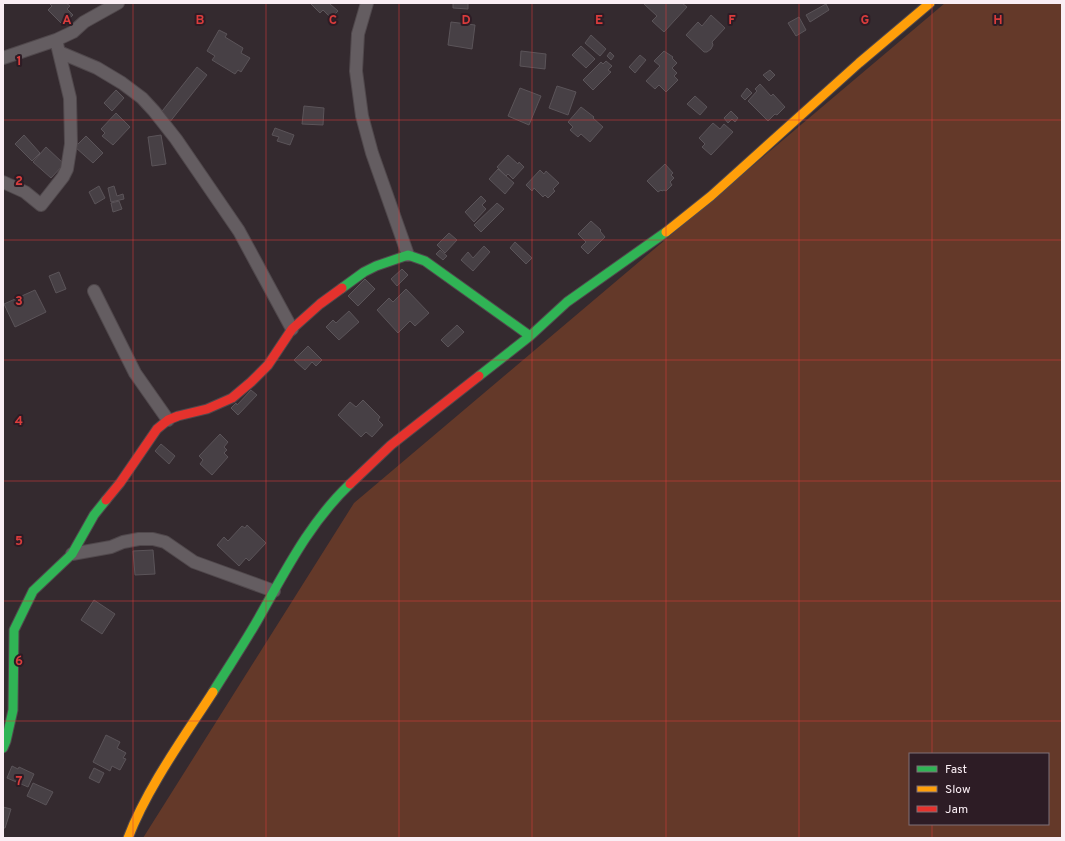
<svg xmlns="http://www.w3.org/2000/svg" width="1065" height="841" viewBox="0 0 1065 841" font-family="Overpass,sans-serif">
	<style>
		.green { fill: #643929; fill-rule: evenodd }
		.building { fill: #474045; stroke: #5b5459 }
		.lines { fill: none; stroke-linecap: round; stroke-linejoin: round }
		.street-casing { stroke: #50484c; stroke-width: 14 }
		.fast-casing { stroke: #50484c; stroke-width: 11 }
		.slow-casing { stroke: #50484c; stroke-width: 11 }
		.jam-casing { stroke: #50484c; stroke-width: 11 }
		.street { stroke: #645d61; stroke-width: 12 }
		.fast { stroke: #30b455; stroke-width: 9 }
		.slow { stroke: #ff9f0a; stroke-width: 9 }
		.jam { stroke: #e5322d; stroke-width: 9 }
		.grid { fill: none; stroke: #da3c3c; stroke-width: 1; stroke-opacity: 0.55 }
		.grid-label { font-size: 13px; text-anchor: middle; font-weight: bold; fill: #da3c3c; stroke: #2d1c25; stroke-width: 4; stroke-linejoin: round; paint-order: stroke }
	</style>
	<rect width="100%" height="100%" fill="#342a2f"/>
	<path class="green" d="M 945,3 L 1062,3 L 1062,838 L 143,838 L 354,503 ZM 910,754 L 1048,754 L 1048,824 L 910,824 Z"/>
	<path class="building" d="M 49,3 L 66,3 L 70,6 L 67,9 L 73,15 L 63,25 L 48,10 L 52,6 Z
		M 310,3 L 331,3 L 330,4 L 338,11 L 331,18 L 323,10 L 320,13 Z
		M 453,3 L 468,3 L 468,9 L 453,8 Z
		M 645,3 L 682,3 L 687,7 L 664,32 L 652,21 L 657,16 L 644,4 Z
		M 826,4 L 829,10 L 810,22 L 806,15 Z
		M 711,15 L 725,28 L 712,42 L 713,45 L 711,49 L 707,52 L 704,52 L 686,35 L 698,22 L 702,26 Z
		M 799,17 L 806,30 L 796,36 L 788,23 Z
		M 451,22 L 475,25 L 472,49 L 448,45 Z
		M 219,30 L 227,34 L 225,37 L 243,48 L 241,53 L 250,58 L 241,72 L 238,70 L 235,74 L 212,60 L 215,56 L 207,51 Z
		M 591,35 L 606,49 L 600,56 L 585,43 Z
		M 581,46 L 595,59 L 586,68 L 572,55 Z
		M 521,51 L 546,54 L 545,69 L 520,66 Z
		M 664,51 L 673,57 L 672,58 L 677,63 L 672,68 L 677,73 L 674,76 L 678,80 L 666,92 L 659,85 L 655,89 L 646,81 L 660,66 L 654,61 Z
		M 610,52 L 614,56 L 611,60 L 607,56 Z
		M 640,55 L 646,60 L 635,73 L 629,67 Z
		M 606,61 L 612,66 L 608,70 L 611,72 L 593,90 L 583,80 L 601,62 L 603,64 Z
		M 197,67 L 207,75 L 169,123 L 159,115 Z
		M 770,70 L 775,75 L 769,81 L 763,75 Z
		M 760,84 L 771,96 L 773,94 L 785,107 L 777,115 L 775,114 L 768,121 L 748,101 L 757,91 L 755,89 Z
		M 557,86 L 576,92 L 568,115 L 549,108 Z
		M 520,88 L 541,96 L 529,125 L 508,116 Z
		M 747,88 L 752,93 L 745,100 L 741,96 Z
		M 116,90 L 124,98 L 112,111 L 104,103 Z
		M 695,96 L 707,107 L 700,115 L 687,104 Z
		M 304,106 L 324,108 L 323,125 L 302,124 Z
		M 581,107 L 594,117 L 593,118 L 603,127 L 590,142 L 581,134 L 578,137 L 570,130 L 573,127 L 568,122 Z
		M 731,111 L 738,118 L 735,122 L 732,119 L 728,123 L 724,118 Z
		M 116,113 L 130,127 L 113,145 L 102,136 L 105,133 L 101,129 Z
		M 713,123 L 720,129 L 724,124 L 733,132 L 711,155 L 702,147 L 705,144 L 699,138 Z
		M 275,128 L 294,135 L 290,145 L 277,141 L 279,137 L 272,135 Z
		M 24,135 L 40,153 L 32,161 L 15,144 Z
		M 161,135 L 166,164 L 152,166 L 148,137 Z
		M 86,136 L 103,153 L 93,163 L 75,147 Z
		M 46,147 L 64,164 L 51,178 L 33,162 Z
		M 508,155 L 518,164 L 519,162 L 524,167 L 513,179 L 508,174 L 506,176 L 497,167 Z
		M 665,164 L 673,173 L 671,175 L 674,178 L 670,182 L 672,185 L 666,191 L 664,190 L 662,191 L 661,190 L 658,192 L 647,181 Z
		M 498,169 L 514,183 L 505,194 L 489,179 Z
		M 540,170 L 544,174 L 546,171 L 559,183 L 553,189 L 555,191 L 548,198 L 545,195 L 543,197 L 534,188 L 532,191 L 526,185 Z
		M 99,186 L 105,198 L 95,204 L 89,192 Z
		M 114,186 L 117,196 L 123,194 L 124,199 L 111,202 L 108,188 Z
		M 481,196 L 486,201 L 482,205 L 486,209 L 474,222 L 465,212 Z
		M 119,201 L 122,209 L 113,212 L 111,203 Z
		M 497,203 L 504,209 L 481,232 L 474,225 Z
		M 591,221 L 601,230 L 600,231 L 605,237 L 588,254 L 581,247 L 586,242 L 578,234 Z
		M 449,233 L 457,240 L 445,253 L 437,245 Z
		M 515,242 L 532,258 L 526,264 L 510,248 Z
		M 484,246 L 490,252 L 473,271 L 461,260 L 468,252 L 473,258 Z
		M 440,250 L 447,256 L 443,260 L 436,254 Z
		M 402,269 L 408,275 L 397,286 L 391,279 Z
		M 59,272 L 66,289 L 56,293 L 49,276 Z
		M 365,279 L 375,289 L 358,306 L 348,296 Z
		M 406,289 L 429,313 L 415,326 L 410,321 L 398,333 L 377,310 L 389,298 L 393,302 Z
		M 35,290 L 46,312 L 15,327 L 4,304 Z
		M 349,311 L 359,322 L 339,340 L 326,327 L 333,320 L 336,323 Z
		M 457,325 L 464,332 L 448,347 L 441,340 Z
		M 308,346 L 322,360 L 316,366 L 312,362 L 305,370 L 294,360 Z
		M 251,390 L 257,395 L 238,415 L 231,408 L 236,403 L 237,405 Z
		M 363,400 L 380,417 L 378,420 L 383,425 L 372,437 L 366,432 L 361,437 L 338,415 L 350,402 L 356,407 Z
		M 220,434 L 228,442 L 224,447 L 227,450 L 224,453 L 228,457 L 212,475 L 200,464 L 203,460 L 199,456 Z
		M 161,444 L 175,456 L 169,464 L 155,451 Z
		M 247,525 L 266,543 L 249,561 L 246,558 L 239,566 L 217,545 L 224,537 L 228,541 L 242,526 L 245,528 Z
		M 153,550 L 155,574 L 135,575 L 133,551 Z
		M 94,600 L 115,614 L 102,634 L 81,620 Z
		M 106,735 L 120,742 L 117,748 L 126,753 L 123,758 L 126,759 L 120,770 L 112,766 L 110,771 L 93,762 Z
		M 12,766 L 18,769 L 19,767 L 34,774 L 28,787 L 7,778 Z
		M 94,768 L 104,773 L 99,783 L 89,778 Z
		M 33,783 L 53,792 L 46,805 L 27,796 Z
		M 3,807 L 11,809 L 5,828 L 3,828 Z"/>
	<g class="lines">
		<g class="street-casing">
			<path id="street" d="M 367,3 L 358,34 L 356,71 L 362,116 L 372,153 L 408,255
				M 59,52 L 97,68 L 122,83 L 142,98 L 154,111 L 176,139 L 239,231 L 292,329
				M 3,58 L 56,40 L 73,32 L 84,22 L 118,3
				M 3,182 L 25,192 L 41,205 L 63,177 L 67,169 L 71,144 L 70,98 L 56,40
				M 94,291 L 135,373 L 168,420
				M 72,554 L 111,547 L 123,542 L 139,539 L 153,539 L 165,542 L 194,562 L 274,591"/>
		</g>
		<g class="fast-casing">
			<path id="fast" d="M 342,288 L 364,272 L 376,266 L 408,255 L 425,261 L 530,336
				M 479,376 L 530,336 L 567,302 L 666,232
				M 213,692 C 229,666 246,641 261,614 C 287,568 311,521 350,484
				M 3,748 L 6,741 L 13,710 L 14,630 L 33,591 L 72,554 L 94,515 L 106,500"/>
		</g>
		<g class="slow-casing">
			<path id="slow" d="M 666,232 L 711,196 L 859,63 L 930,3
				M 128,838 C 147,788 184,737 213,692"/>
		</g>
		<g class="jam-casing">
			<path id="jam" d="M 350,484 L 391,445 L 479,376
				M 106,500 L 120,483 L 157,429 L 168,420 L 178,416 L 207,409 L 232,398 L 251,382 L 268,365 L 292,329 L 320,304 L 342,288"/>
		</g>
		<use href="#street" class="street"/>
		<use href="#fast" class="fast"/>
		<use href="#slow" class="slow"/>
		<use href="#jam" class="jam"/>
	</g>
	<path class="grid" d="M 133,3 L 133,838M 266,3 L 266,838M 399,3 L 399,838M 532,3 L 532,838M 666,3 L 666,838M 799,3 L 799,838M 932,3 L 932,754M 3,120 L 1062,120M 3,240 L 1062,240M 3,360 L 1062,360M 3,481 L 1062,481M 3,601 L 1062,601M 3,721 L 1062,721M 932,824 L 932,838"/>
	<g class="grid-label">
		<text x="67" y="24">A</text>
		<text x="200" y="24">B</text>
		<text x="333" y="24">C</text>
		<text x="466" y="24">D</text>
		<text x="599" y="24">E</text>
		<text x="732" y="24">F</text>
		<text x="865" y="24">G</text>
		<text x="998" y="24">H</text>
		<text x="19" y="65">1</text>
		<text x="19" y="185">2</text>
		<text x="19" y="305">3</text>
		<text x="19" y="425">4</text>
		<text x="19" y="545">5</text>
		<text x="19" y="665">6</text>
		<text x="19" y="785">7</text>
	</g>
	<rect width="1065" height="841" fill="none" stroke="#faeef4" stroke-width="8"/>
	<rect x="909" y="753" width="140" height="72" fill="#2d1c25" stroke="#7f7078"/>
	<rect x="917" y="766" width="20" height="6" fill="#30b455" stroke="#7f7078"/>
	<text x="945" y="773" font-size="12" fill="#faeef4">Fast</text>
	<rect x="917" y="786" width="20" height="6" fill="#ff9f0a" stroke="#7f7078"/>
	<text x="945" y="793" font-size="12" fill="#faeef4">Slow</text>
	<rect x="917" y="806" width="20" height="6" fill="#e5322d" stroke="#7f7078"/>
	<text x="945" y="813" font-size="12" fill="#faeef4">Jam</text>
</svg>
